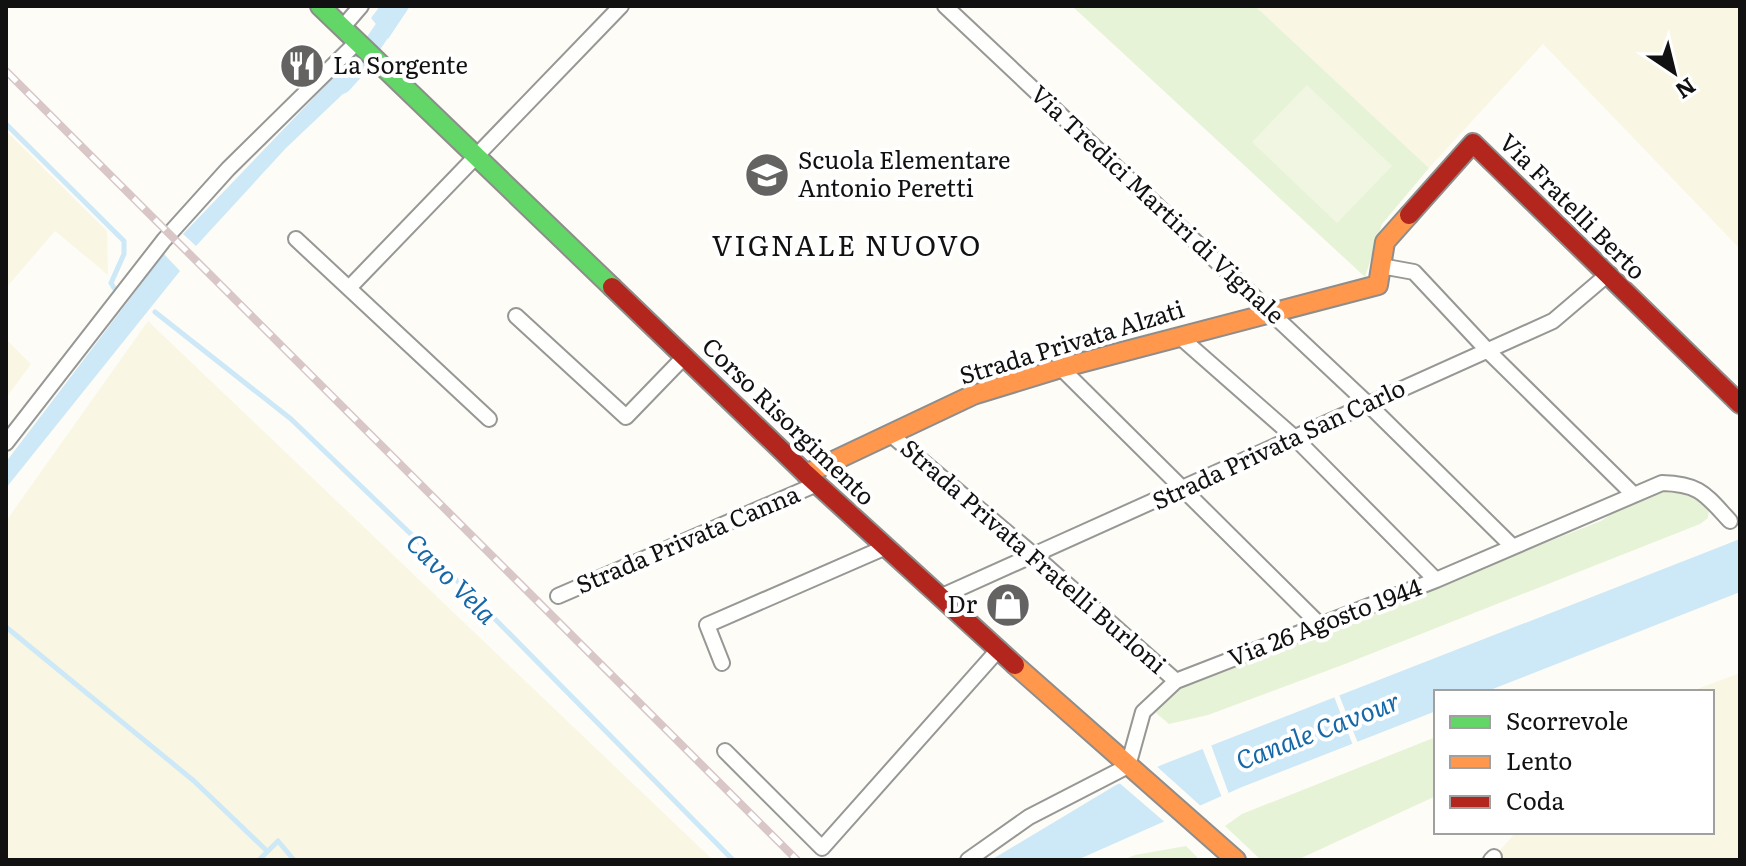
<svg xmlns="http://www.w3.org/2000/svg" width="1746" height="866" viewBox="0 0 1746 866" font-family="Literata,serif">
	<style>
		.farmland { fill: #f9f7e4 }
		.green { fill: #e7f3d7 }
		.pitch { fill: #f0f6e1 }
		.water { fill: #cde8f7 }
		.pier { fill: #fdfcf7 }
		.lines { fill: none; stroke-linecap: round; stroke-linejoin: round }
		.stream { stroke: #cde8f7; stroke-width: 5 }
		.canal { stroke: #cde8f7; stroke-width: 18 }
		.street-casing { stroke: #979795; stroke-width: 18 }
		.fast-casing { stroke: #8e8d8b; stroke-width: 22 }
		.slow-casing { stroke: #8e8d8b; stroke-width: 22 }
		.jam-casing { stroke: #8e8d8b; stroke-width: 22 }
		.street { stroke: #fffffe; stroke-width: 14 }
		.fast { stroke: #63d668; stroke-width: 18 }
		.slow { stroke: #ff974d; stroke-width: 18 }
		.jam { stroke: #b3261e; stroke-width: 18 }
		.rail-casing { stroke: #d9c6c7; stroke-width: 8 }
		.rail { stroke: #fff; stroke-width: 5; stroke-dasharray: 15; stroke-linecap: butt }
		.labels { text-anchor: middle; stroke-width: 8; stroke-linejoin: round; paint-order: stroke }
		.poi-label { font-size: 24px; fill: #111; stroke: #fff; text-anchor: start }
		.street-label { font-size: 24px; fill: #111; stroke: #fff }
		.water-label { font-size: 26px; font-style: italic; fill: #1768a6; stroke: #fff }
		.quarter-label { font-size: 28px; letter-spacing: 2px; fill: #111; stroke: #fff }
	</style>
	<rect width="100%" height="100%" fill="#fdfcf7"/>
	<path class="farmland" d="M 1255,6 L 1740,6 L 1740,249 L 1543,44 L 1429,168 Z
		M 6,131 L 107,231 L 108,275 L 55,231 L 6,288 Z
		M 148,321 L 713,860 L 6,860 L 6,521 Z
		M 6,339 L 31,364 L 6,398 Z
		M 1740,673 L 1740,860 L 1497,860 L 1494,857 L 1516,832 L 1712,832 L 1712,692 L 1689,692 Z"/>
	<path class="green" d="M 1072,6 L 1255,6 L 1429,168 L 1382,224 L 1365,277 Z
		M 1676,488 L 1693,493 L 1709,507 L 1708,518 L 1700,524 L 1345,664 L 1208,715 L 1169,724 L 1156,713 L 1167,697 L 1180,687 L 1601,521 L 1626,504 Z
		M 1436,737 L 1436,796 L 1297,860 L 1261,860 L 1225,826 L 1242,814 Z
		M 1186,846 L 1200,860 L 1123,860 L 1135,855 Z"/>
	<path class="pitch" d="M 1307,85 L 1392,166 L 1337,223 L 1252,142 Z"/>
	<path class="water" d="M 380,6 L 410,6 L 388,39 L 371,18 Z
		M 348,62 L 363,75 L 286,148 L 196,246 L 183,234 Z
		M 164,254 L 180,271 L 6,488 L 6,462 Z
		M 1740,539 L 1740,592 L 1485,692 L 1436,692 L 1436,711 L 1242,787 L 1077,860 L 991,860 L 1116,785 L 1164,764 Z"/>
	<path class="pier" d="M 1338,692 L 1359,746 L 1354,748 L 1333,694 Z
		M 1210,742 L 1230,797 L 1223,800 L 1201,745 Z
		M 1154,764 L 1203,808 L 1167,824 L 1117,781 Z"/>
	<g class="lines">
		<path class="stream" d="M 6,124 L 124,241 L 124,254 L 111,283 L 114,288
			M 155,312 L 291,419 L 416,539 L 733,860
			M 6,627 L 194,781 L 267,851
			M 259,860 L 278,841 L 294,860"/>
		<path class="canal" d="M 342,85 L 353,73 L 399,6"/>
		<g class="street-casing">
			<path id="street" d="M 945,6 L 1368,404 L 1513,547
				M 342,28 L 361,6
				M 296,239 L 489,419
				M 1381,266 L 1414,272 L 1488,351 L 1634,495
				M 349,288 L 621,6
				M 516,316 L 626,417 L 685,356
				M 1179,336 L 1294,437 L 1436,580
				M 1061,368 L 1319,624
				M 890,434 L 1035,556 L 1176,681
				M 6,443 L 164,240 L 228,169 L 356,43
				M 558,596 L 817,484
				M 940,597 L 1553,321 L 1607,275
				M 722,663 L 707,625 L 886,547
				M 725,751 L 822,848 L 998,650
				M 968,860 L 1029,817 L 1128,766 L 1143,712 L 1176,681 L 1436,580 L 1662,483 C 1700,484 1705,494 1730,521
				M 1491,860 L 1494,857"/>
		</g>
		<g class="fast-casing">
			<path id="fast" d="M 320,6 L 612,287"/>
		</g>
		<g class="slow-casing">
			<path id="slow" d="M 806,474 L 973,395 L 1061,368 L 1378,285 L 1385,242 L 1409,215
				M 1015,665 L 1236,860"/>
		</g>
		<g class="jam-casing">
			<path id="jam" d="M 1409,215 L 1473,143 L 1740,404
				M 612,287 L 806,474 L 1015,665"/>
		</g>
		<use href="#street" class="street"/>
		<use href="#fast" class="fast"/>
		<use href="#slow" class="slow"/>
		<use href="#jam" class="jam"/>
		<g class="rail-casing">
			<path id="rail" d="M 6,71 L 797,860"/>
		</g>
		<use href="#rail" class="rail"/>
	</g>
	<defs>
		<g id="restaurant-disc" transform="scale(2.3)"><circle r="9.5" fill="#646362" stroke="#fff"/><path d="M-5-6h1v4h1v-4h1v4h1v-4h1v5L-1.5 .5V6h-2V.5L-5-1ZM5-6V6H3V1.5H1.5Q1.5-4 5-6Z" fill="#fff"/></g>
		<g id="school-disc" transform="scale(2.3)"><circle r="9.5" fill="#646362" stroke="#fff"/><path d="M0-5L7-2L0 1L-7-2ZM-4 1L0 2.5L4 1V4Q0 6-4 4Z" fill="#fff"/></g>
		<g id="shop-disc" transform="scale(2.3)"><circle r="9.5" fill="#646362" stroke="#fff"/><path d="M-5-2.5h2.3a2.7 3.5 0 0 1 5.4 0H5L5.5 6h-11ZM-1.5-2.5h3a1.5 2.3 0 0 0-3 0Z" fill="#fff"/></g>
	</defs>
	<g fill-rule="evenodd">
		<use href="#restaurant-disc" x="302" y="66"/>
		<use href="#school-disc" x="767" y="175"/>
		<use href="#shop-disc" x="1008" y="605"/>
	</g>
	<g class="labels">
		<g class="poi-label">
			<text x="333" y="74">La Sorgente</text>
			<text x="798" y="169">Scuola Elementare<tspan x="798" dy="28">Antonio Peretti</tspan></text>
			<text x="977" y="613" text-anchor="end">Dr</text>
		</g>
		<g class="street-label">
			<text transform="translate(1157 205) rotate(43)" y="8">Via Tredici Martiri di Vignale</text>
			<text transform="translate(1572 207) rotate(45)" y="8">Via Fratelli Berto</text>
			<text transform="translate(1072 343) rotate(-17)" y="8">Strada Privata Alzati</text>
			<text transform="translate(788 422) rotate(44)" y="8">Corso Risorgimento</text>
			<text transform="translate(1279 445) rotate(-25)" y="8">Strada Privata San Carlo</text>
			<text transform="translate(688 540) rotate(-23)" y="8">Strada Privata Canna</text>
			<text transform="translate(1033 557) rotate(41)" y="8">Strada Privata Fratelli Burloni</text>
			<text transform="translate(1325 623) rotate(-21)" y="8">Via 26 Agosto 1944</text>
		</g>
		<g class="water-label">
			<text transform="translate(451 579) rotate(45)" y="9">Cavo Vela</text>
			<text transform="translate(1318 731) rotate(-21)" y="9">Canale Cavour</text>
		</g>
		<g class="quarter-label">
			<text x="847" y="256">VIGNALE NUOVO</text>
		</g>
	</g>
	<rect width="1746" height="866" fill="none" stroke="#111111" stroke-width="16"/>
	<rect x="1434" y="690" width="280" height="144" fill="#ffffff" stroke="#a0a0a0" stroke-width="2"/>
	<rect x="1450" y="716" width="40" height="12" fill="#63d668" stroke="#a0a0a0" stroke-width="2"/>
	<text x="1506" y="730" font-size="24" fill="#111111">Scorrevole</text>
	<rect x="1450" y="756" width="40" height="12" fill="#ff974d" stroke="#a0a0a0" stroke-width="2"/>
	<text x="1506" y="770" font-size="24" fill="#111111">Lento</text>
	<rect x="1450" y="796" width="40" height="12" fill="#b3261e" stroke="#a0a0a0" stroke-width="2"/>
	<text x="1506" y="810" font-size="24" fill="#111111">Coda</text>
	<g transform="translate(1674 72) rotate(145)" stroke="#ffffff" stroke-width="6" paint-order="stroke">
	<path d="M0-6L14 30L0 20L-14 30Z" fill="#111111"/>
	<text y="-12" font-size="22" font-weight="bold" text-anchor="middle" fill="#111111">N</text>
	</g>
</svg>
